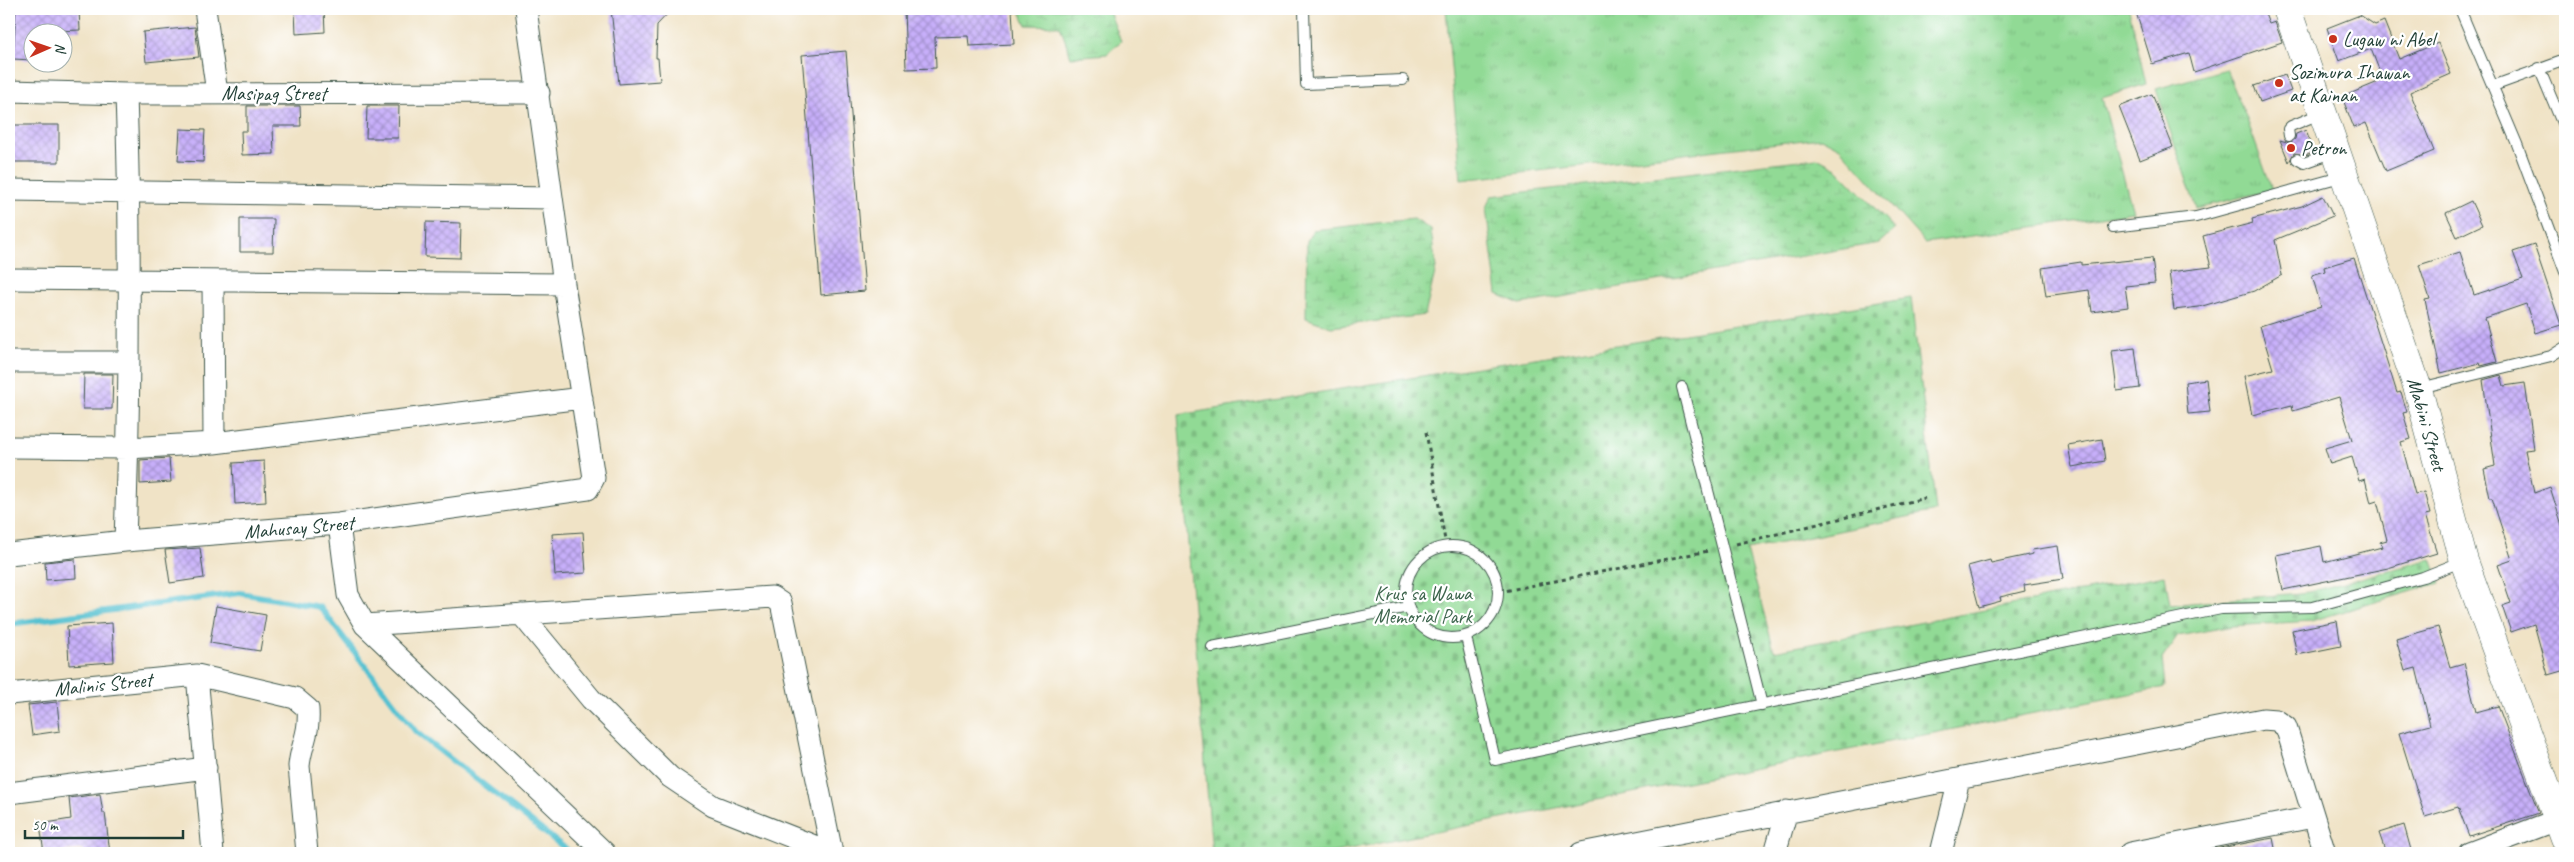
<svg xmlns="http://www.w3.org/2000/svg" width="2574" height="862" viewBox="0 0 2574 862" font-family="Caveat,sans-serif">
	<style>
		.grass { fill: url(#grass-tufts); stroke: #588c64 }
		.wetland { fill: url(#wetland-marsh); stroke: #588c64 }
		.cemetery { fill: url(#cemetery-stones); stroke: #588c64 }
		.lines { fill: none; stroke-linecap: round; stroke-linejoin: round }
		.stream { stroke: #55c1d0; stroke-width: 6 }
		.building { fill: url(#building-cross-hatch) }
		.service-casing { stroke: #3e564a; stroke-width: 12 }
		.minor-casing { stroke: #3e564a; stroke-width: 23 }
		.secondary-casing { stroke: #3e564a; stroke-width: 29 }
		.path { stroke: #3e564a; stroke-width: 3; stroke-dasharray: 4 4; stroke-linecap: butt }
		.service { stroke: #fff; stroke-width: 10 }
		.minor { stroke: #fff; stroke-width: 21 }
		.secondary { stroke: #fff; stroke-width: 28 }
		.poi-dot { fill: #c8321e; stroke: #fff; stroke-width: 2 }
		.labels { text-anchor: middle; stroke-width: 4.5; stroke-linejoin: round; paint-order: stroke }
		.poi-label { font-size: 20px; fill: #1f3d34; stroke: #fff; text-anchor: start }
		.street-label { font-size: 20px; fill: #1f3d34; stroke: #fff }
		.park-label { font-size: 20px; fill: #3c644c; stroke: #fff }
	</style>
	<defs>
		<pattern id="grass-tufts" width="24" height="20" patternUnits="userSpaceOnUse" patternTransform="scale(1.25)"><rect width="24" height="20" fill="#91da95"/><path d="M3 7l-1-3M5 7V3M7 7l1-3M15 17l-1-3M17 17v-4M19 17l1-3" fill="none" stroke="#7dbc81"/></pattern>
		<pattern id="wetland-marsh" width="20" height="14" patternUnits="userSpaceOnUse" patternTransform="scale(1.25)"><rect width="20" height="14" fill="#91da95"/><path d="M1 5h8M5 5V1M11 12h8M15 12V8" fill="none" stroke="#7dbc81"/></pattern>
		<pattern id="cemetery-stones" width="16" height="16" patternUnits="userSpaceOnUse" patternTransform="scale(1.25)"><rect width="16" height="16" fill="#91da95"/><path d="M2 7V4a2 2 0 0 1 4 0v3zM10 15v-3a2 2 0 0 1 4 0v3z" fill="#7dbc81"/></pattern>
		<pattern id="building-cross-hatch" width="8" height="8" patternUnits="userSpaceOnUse" patternTransform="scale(1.25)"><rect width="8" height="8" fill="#c7affa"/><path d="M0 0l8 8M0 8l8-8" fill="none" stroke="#a190cb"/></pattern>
	</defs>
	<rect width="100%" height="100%" fill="#fff"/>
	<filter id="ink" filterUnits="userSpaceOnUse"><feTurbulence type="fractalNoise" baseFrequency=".02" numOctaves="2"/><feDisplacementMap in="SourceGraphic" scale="10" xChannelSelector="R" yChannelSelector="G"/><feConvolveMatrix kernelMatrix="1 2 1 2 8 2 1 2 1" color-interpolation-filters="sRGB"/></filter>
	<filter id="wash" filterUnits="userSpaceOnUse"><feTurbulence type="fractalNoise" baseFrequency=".0096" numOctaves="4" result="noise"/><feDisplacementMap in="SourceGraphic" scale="20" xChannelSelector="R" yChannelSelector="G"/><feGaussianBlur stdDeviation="1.12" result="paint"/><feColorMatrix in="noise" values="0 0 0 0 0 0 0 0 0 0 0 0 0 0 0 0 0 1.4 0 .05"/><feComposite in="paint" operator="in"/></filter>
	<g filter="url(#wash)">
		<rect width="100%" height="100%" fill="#f0e3c6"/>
		<path class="grass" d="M 1446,9 L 2129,9 L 2146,84 L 2102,98 L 2133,212 L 1925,243 L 1840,148 L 1821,138 L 1461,180 Z
			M 2226,69 L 2245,114 L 2272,190 L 2196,208 L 2156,89 Z"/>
		<path class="wetland" d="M 1019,9 L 1108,9 L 1121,41 L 1107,54 L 1071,57 L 1060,26 L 1026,25 Z
			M 1817,158 L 1836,168 L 1895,229 L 1879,243 L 1520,304 L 1497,294 L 1486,208 L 1491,196 Z
			M 1414,219 L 1431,230 L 1436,268 L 1425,315 L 1331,327 L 1306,318 L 1307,241 L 1313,230 Z"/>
		<path class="cemetery" d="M 1911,298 L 1936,511 L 1747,550 L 1774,651 L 2165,575 L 2170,605 L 2310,592 L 2431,559 L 2440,583 L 2311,621 L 2232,626 L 2178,636 L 2162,659 L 2165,687 L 1330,853 L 1212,853 L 1178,415 Z"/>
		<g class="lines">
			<path class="stream" d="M 9,624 L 240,593 L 320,607 L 416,732 L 571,853"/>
		</g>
		<g id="blocks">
			<path class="building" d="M 16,9 L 79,9 L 80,30 L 32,32 L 32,60 L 13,59 Z
				M 324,9 L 325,32 L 296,34 L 295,10 Z
				M 611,9 L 672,9 L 657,25 L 656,58 L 658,58 L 660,81 L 619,84 Z
				M 904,9 L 935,9 L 935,13 L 1012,9 L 1014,44 L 969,46 L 968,36 L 935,37 L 936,68 L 906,69 Z
				M 2135,9 L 2263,9 L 2269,24 L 2275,22 L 2282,42 L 2194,72 L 2189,53 L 2152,64 Z
				M 2360,15 L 2375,25 L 2384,21 L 2399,59 L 2438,43 L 2451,74 L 2410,92 L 2434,151 L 2386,171 L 2366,123 L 2354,128 L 2342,97 L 2383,80 L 2371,49 L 2339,61 L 2327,28 Z
				M 195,27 L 199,57 L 146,62 L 143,32 Z
				M 846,51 L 865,291 L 821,295 L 802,55 Z
				M 2285,75 L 2291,91 L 2260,102 L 2254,86 Z
				M 2152,94 L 2173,147 L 2140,160 L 2119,107 Z
				M 247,106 L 300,106 L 301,126 L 273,126 L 274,154 L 242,155 L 241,131 L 247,131 Z
				M 367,106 L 399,106 L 398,138 L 366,138 Z
				M 9,125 L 59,125 L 59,162 L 9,162 Z
				M 180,129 L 205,130 L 203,162 L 178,161 Z
				M 2306,130 L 2313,152 L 2305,155 L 2294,153 L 2289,162 L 2280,140 L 2290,143 L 2295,139 L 2296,134 Z
				M 2323,196 L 2333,216 L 2275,240 L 2282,275 L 2254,291 L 2199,307 L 2174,310 L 2169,272 L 2211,267 L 2203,236 L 2253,223 L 2252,219 L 2302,206 Z
				M 2471,201 L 2482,225 L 2457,237 L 2446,213 Z
				M 240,219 L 274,219 L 273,252 L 240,252 Z
				M 426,222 L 461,223 L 460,258 L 425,257 Z
				M 2534,245 L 2561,325 L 2535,333 L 2526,304 L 2485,318 L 2497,362 L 2481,366 L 2480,363 L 2441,373 L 2425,300 L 2430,299 L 2419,265 L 2460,252 L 2474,295 L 2523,279 L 2513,252 Z
				M 2152,258 L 2155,283 L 2125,286 L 2128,307 L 2092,312 L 2089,290 L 2046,296 L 2042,268 L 2081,262 L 2081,265 Z
				M 2354,258 L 2397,393 L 2401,392 L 2407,412 L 2403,413 L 2411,439 L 2401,442 L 2415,494 L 2424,492 L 2430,514 L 2425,515 L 2437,553 L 2388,568 L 2283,590 L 2276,555 L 2321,546 L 2324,562 L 2382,547 L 2380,542 L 2387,540 L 2377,501 L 2371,503 L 2365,479 L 2359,481 L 2352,457 L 2330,464 L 2325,448 L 2352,440 L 2339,397 L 2293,411 L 2292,405 L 2252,415 L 2244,376 L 2273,369 L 2260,326 L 2321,307 L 2312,275 L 2325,271 L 2324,267 Z
				M 2135,348 L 2140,388 L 2117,391 L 2112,351 Z
				M 84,374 L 113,374 L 112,409 L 83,409 Z
				M 2501,375 L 2504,386 L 2525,383 L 2534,449 L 2525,450 L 2534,493 L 2550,487 L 2565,535 L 2565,670 L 2548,675 L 2534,624 L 2511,632 L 2502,606 L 2511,603 L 2498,565 L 2512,560 L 2492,498 L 2490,498 L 2484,469 L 2495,466 L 2483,380 Z
				M 2206,379 L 2210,412 L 2188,414 L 2185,382 Z
				M 2102,439 L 2105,461 L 2072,467 L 2068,445 Z
				M 169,458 L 171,482 L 140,484 L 140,460 Z
				M 264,461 L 266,502 L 235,504 L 233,463 Z
				M 583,532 L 586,573 L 555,575 L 552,534 Z
				M 2058,546 L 2063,579 L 2024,585 L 2025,591 L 2000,597 L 2001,601 L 1979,607 L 1968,566 L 1990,560 L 1991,563 L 2033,554 L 2032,550 Z
				M 200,548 L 204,578 L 170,583 L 165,550 Z
				M 75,559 L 76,578 L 46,580 L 45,562 Z
				M 216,606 L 266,615 L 260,651 L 210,643 Z
				M 2337,621 L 2341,646 L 2297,655 L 2292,630 Z
				M 112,623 L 114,662 L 69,665 L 67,626 Z
				M 2438,627 L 2450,667 L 2464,663 L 2476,712 L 2498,706 L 2539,813 L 2469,836 L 2458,807 L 2425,817 L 2399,733 L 2430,725 L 2416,668 L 2405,671 L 2396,639 Z
				M 57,702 L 60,731 L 32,735 L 28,705 Z
				M 100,794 L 103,813 L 105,813 L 110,853 L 84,853 L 84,849 L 44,853 L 40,824 L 71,819 L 69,798 Z
				M 2404,825 L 2411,850 L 2386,853 L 2379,833 Z
				M 2273,838 L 2276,853 L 2199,853 L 2199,852 Z"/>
		</g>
	</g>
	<g filter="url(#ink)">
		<use href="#blocks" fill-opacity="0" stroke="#3e564a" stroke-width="1"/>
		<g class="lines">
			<g class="service-casing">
				<path id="service" d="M 1304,9 L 1306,84 L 1403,80
					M 2460,9 L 2517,144 L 2565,272
					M 2539,68 L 2565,130
					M 2493,86 L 2565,60
					M 2289,136 L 2288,129 L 2291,126 L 2322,113
					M 2297,159 L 2304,163 L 2335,152
					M 2113,227 L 2196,217 L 2344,176
					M 1682,387 L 1762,705
					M 2420,388 L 2551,356 L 2565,347
					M1406 592a46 46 0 1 1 92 0a46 46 0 1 1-92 0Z
					M 1466,637 L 1495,760 L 2221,609 L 2313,607 L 2423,577 L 2463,561
					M 1212,647 L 1408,607"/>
			</g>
			<g class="minor-casing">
				<path id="minor" d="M 205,9 L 217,93
					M 9,91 L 126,94 L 539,93
					M 9,190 L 551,198
					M 9,279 L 564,284
					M 213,281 L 214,443
					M 9,362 L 128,362
					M 9,447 L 128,448 L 214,443 L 582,398
					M 339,524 L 348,595 L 365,625 L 605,853
					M 125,541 C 130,393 131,243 126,94
					M 9,554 L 125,541 L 339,524 L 588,489 L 594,478 L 564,284 L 526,9
					M 521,614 L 591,699 L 670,777 L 713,806 L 832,853
					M 365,625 L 772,597 L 781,603 L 832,853
					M 197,675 L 213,853
					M 9,694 L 197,675 L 295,698 L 308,709 C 310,735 301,744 299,766 L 307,853
					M 9,793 L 206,768
					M 1581,853 L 2263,719 L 2276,720 L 2286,727 L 2325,853
					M 1775,853 L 1787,811
					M 1941,853 L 1959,780
					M 2130,853 L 2313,817
					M 2469,853 L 2557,820"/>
			</g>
			<g class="secondary-casing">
				<path id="secondary" d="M 2287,9 L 2418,389 L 2464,561 L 2565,839"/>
			</g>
			<path class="path" d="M 1426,432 L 1446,546
				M 1736,544 L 1925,498
				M 1499,592 L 1708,551"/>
			<use href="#service" class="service"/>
			<use href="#minor" class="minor"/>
			<use href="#secondary" class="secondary"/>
		</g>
	</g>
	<g class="poi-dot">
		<circle cx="2333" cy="39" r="5"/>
		<circle cx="2279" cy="83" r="5"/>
		<circle cx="2291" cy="148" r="5"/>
	</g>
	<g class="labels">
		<g class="poi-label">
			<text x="2343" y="46">Lugaw ni Abel</text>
			<text x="2289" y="79">Sozimura Ihawan<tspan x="2289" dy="23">at Kainan</tspan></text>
			<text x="2301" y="155">Petron</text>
		</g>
		<g class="street-label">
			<text x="274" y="100">Masipag Street</text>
			<text transform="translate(2427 424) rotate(74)" y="7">Mabini Street</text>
			<text transform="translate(299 527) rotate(-5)" y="7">Mahusay Street</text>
			<text transform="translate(103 684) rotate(-6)" y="7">Malinis Street</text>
		</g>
		<g class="park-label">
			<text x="1423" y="600">Krus sa Wawa<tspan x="1423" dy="23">Memorial Park</tspan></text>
		</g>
	</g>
	<rect width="2574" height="862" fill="none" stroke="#fff" stroke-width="30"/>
	<g transform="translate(48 48) rotate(88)"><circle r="24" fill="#ffffff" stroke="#a5b1ae"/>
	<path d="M0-4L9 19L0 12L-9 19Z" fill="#c8321e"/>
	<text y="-8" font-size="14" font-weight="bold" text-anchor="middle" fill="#1f3d34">N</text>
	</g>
	<path d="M25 830v8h158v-8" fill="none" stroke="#1f3d34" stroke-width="2.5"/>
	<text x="32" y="830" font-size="15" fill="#1f3d34" stroke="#ffffff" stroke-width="4" paint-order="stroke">50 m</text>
</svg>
